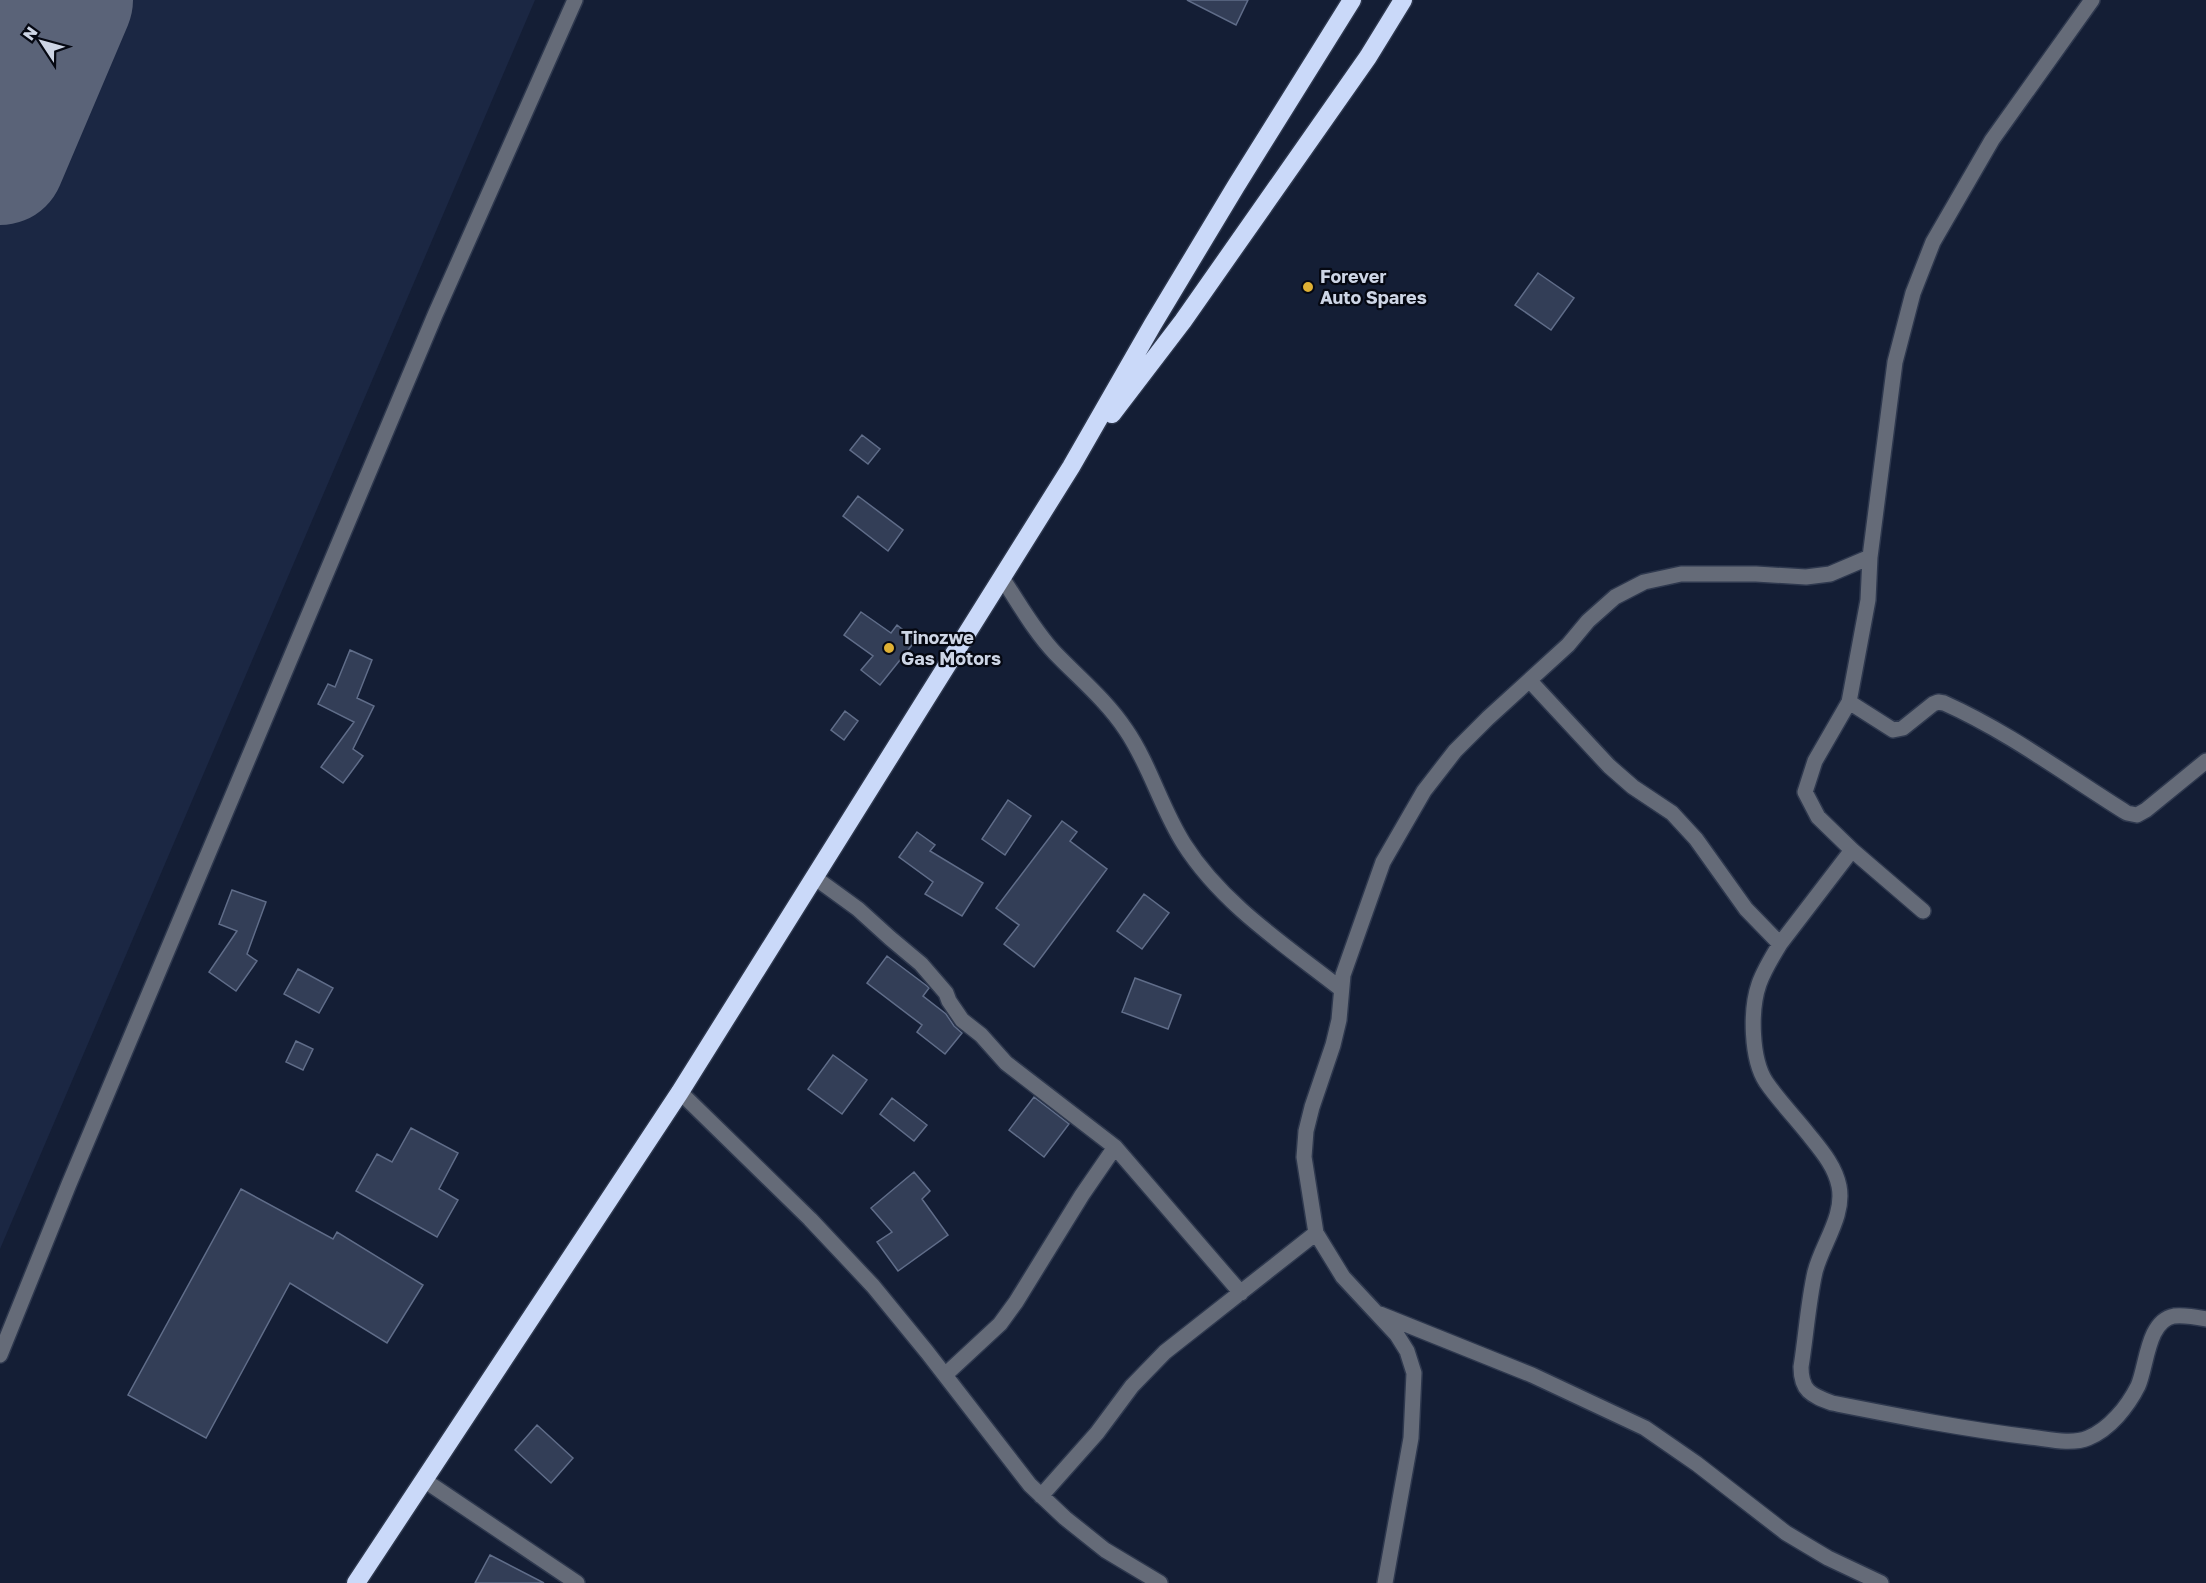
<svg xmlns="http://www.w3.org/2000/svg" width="2206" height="1583" viewBox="0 0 2206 1583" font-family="'Golos Text',sans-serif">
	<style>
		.built { fill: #1b2743 }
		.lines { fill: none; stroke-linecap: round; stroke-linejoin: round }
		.runway { stroke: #5a6378; stroke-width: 130 }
		.building { fill: #333e57; stroke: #606d89; stroke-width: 1.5 }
		.minor-casing { stroke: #2e384e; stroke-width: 18 }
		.highway-casing { stroke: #2e384e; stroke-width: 21 }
		.minor { stroke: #656b78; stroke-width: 15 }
		.highway { stroke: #cad9f9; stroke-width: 18 }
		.poi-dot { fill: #dfb034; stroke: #050812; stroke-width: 2 }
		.labels { text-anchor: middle; stroke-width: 4.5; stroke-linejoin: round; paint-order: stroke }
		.poi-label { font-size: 18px; font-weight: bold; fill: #cdd5e5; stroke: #050812; text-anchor: start }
	</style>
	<rect width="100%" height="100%" fill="#141e35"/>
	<path class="built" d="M 0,0 L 535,0 L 0,1249 Z"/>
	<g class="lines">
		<path class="runway" d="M 0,160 L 68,0"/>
	</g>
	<path class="building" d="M 1187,0 L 1248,0 L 1236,25 Z
		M 1538,273 L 1574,298 L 1551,330 L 1515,305 Z
		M 862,435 L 880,449 L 868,464 L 850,450 Z
		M 858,496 L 903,530 L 888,551 L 843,516 Z
		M 861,612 L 891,633 L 897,625 L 916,640 L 880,685 L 861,670 L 873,656 L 844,635 Z
		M 350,650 L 372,660 L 357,698 L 374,706 L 353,749 L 363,756 L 343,783 L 321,767 L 354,722 L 318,704 L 328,684 L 335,687 Z
		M 845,711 L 858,721 L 844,740 L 831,730 Z
		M 1008,800 L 1031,816 L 1005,855 L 982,839 Z
		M 1062,821 L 1077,832 L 1070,841 L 1107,869 L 1034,967 L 1004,944 L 1019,925 L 996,908 Z
		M 917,832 L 935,845 L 930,851 L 983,883 L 962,916 L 925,894 L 933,882 L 899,857 Z
		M 232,890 L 266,902 L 247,954 L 257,961 L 236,991 L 209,972 L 237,931 L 219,924 Z
		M 1144,894 L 1169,913 L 1142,949 L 1117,931 Z
		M 887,956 L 927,986 L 929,988 L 923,996 L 946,1014 L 954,1026 L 962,1033 L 945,1054 L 917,1032 L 922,1025 L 867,983 Z
		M 298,969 L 333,988 L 319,1013 L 284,994 Z
		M 1135,978 L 1181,995 L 1168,1029 L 1122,1012 Z
		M 296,1041 L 313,1049 L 303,1070 L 286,1062 Z
		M 833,1055 L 867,1080 L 842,1114 L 808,1089 Z
		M 1034,1097 L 1069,1124 L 1044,1157 L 1009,1130 Z
		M 892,1098 L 927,1125 L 914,1141 L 880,1114 Z
		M 411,1128 L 458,1153 L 439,1189 L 458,1200 L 437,1237 L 356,1191 L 377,1154 L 392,1162 Z
		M 914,1172 L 930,1191 L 922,1199 L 948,1235 L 898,1271 L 877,1242 L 892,1232 L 871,1208 Z
		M 241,1189 L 333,1239 L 337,1232 L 423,1285 L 387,1343 L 290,1283 L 206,1438 L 128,1395 Z
		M 537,1425 L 573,1458 L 551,1483 L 515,1450 Z
		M 490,1555 L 544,1583 L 475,1583 Z"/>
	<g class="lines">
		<g class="minor-casing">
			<path id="minor" d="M 1002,578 C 1019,603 1034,631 1055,653 C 1079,678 1106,700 1126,730 C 1150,765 1161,808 1184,844 C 1222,904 1285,945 1341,989
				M 1530,681 L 1609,766 L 1633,787 L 1672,813 L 1696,839 L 1746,909 L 1780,944 L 1852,850 L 1818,817 L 1805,792 L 1815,761 L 1849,702 L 1868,600 L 1870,557 L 1895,362 L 1913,293 L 1933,242 L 1992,140 L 2092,0
				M 1849,702 L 1893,730 L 1903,728 L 1933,704 L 1938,702 L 1944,703 C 2009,732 2066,775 2127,813 L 2137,815 L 2146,810 L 2206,761
				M 1852,850 L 1923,911
				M 814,877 L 858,909 L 890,938 L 921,964 L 946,993 L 949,1001 L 962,1020 L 981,1035 L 1006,1063 L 1115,1147 L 1241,1293
				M 1780,944 C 1772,957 1764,970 1759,984 C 1750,1010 1751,1059 1766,1082 C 1779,1101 1795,1117 1809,1135 C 1821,1150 1835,1166 1839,1186 C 1845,1216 1822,1244 1815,1272 C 1808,1303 1806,1336 1801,1367 C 1801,1391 1811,1395 1832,1403 C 1898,1416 1963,1429 2030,1437 C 2048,1439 2071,1445 2088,1438 C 2110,1429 2128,1406 2138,1386 C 2147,1366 2147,1321 2174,1316 C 2184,1315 2196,1317 2206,1319
				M 680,1092 L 810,1219 L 873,1286 L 927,1352 L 1030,1485 L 1065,1518 L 1105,1550 L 1160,1583
				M 1380,1314 L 1532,1375 L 1645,1428 L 1697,1464 L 1786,1533 L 1828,1558 L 1881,1583
				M 0,1355 L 69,1184 L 435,315 L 575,0
				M 945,1375 L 1000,1324 L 1016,1302 L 1082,1195 L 1115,1147
				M 424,1480 L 577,1583
				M 1041,1496 L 1097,1433 L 1132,1386 L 1165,1352 L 1316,1233
				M 1385,1583 L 1411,1438 L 1414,1373 L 1407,1351 L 1397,1335 L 1343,1277 L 1316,1233 L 1304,1157 L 1306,1131 L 1312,1107 L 1333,1045 L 1339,1020 L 1343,975 L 1383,862 L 1424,791 L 1455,751 L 1488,718 L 1568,645 L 1588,621 L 1615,597 L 1644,582 L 1681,574 L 1756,574 L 1806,577 L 1830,574 L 1870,557"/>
		</g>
		<g class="highway-casing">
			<path id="highway" d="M 1112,414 L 1183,321 L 1368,57 L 1403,0
				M 356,1583 L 680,1092 L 1071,467 L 1153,324 L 1236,186 L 1352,0"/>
		</g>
		<use href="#minor" class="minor"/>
		<use href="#highway" class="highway"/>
	</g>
	<g class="poi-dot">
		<circle cx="1308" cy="287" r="6"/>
		<circle cx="889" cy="648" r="6"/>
	</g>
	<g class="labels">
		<g class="poi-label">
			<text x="1320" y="283">Forever<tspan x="1320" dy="21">Auto Spares</tspan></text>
			<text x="901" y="644">Tinozwe<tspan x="901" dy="21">Gas Motors</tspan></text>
		</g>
	</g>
	<g transform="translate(42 42) rotate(306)" stroke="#050812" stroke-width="4.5" paint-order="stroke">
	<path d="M0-4.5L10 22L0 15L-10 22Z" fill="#cdd5e5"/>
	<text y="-9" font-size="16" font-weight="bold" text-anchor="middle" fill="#cdd5e5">N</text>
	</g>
</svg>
